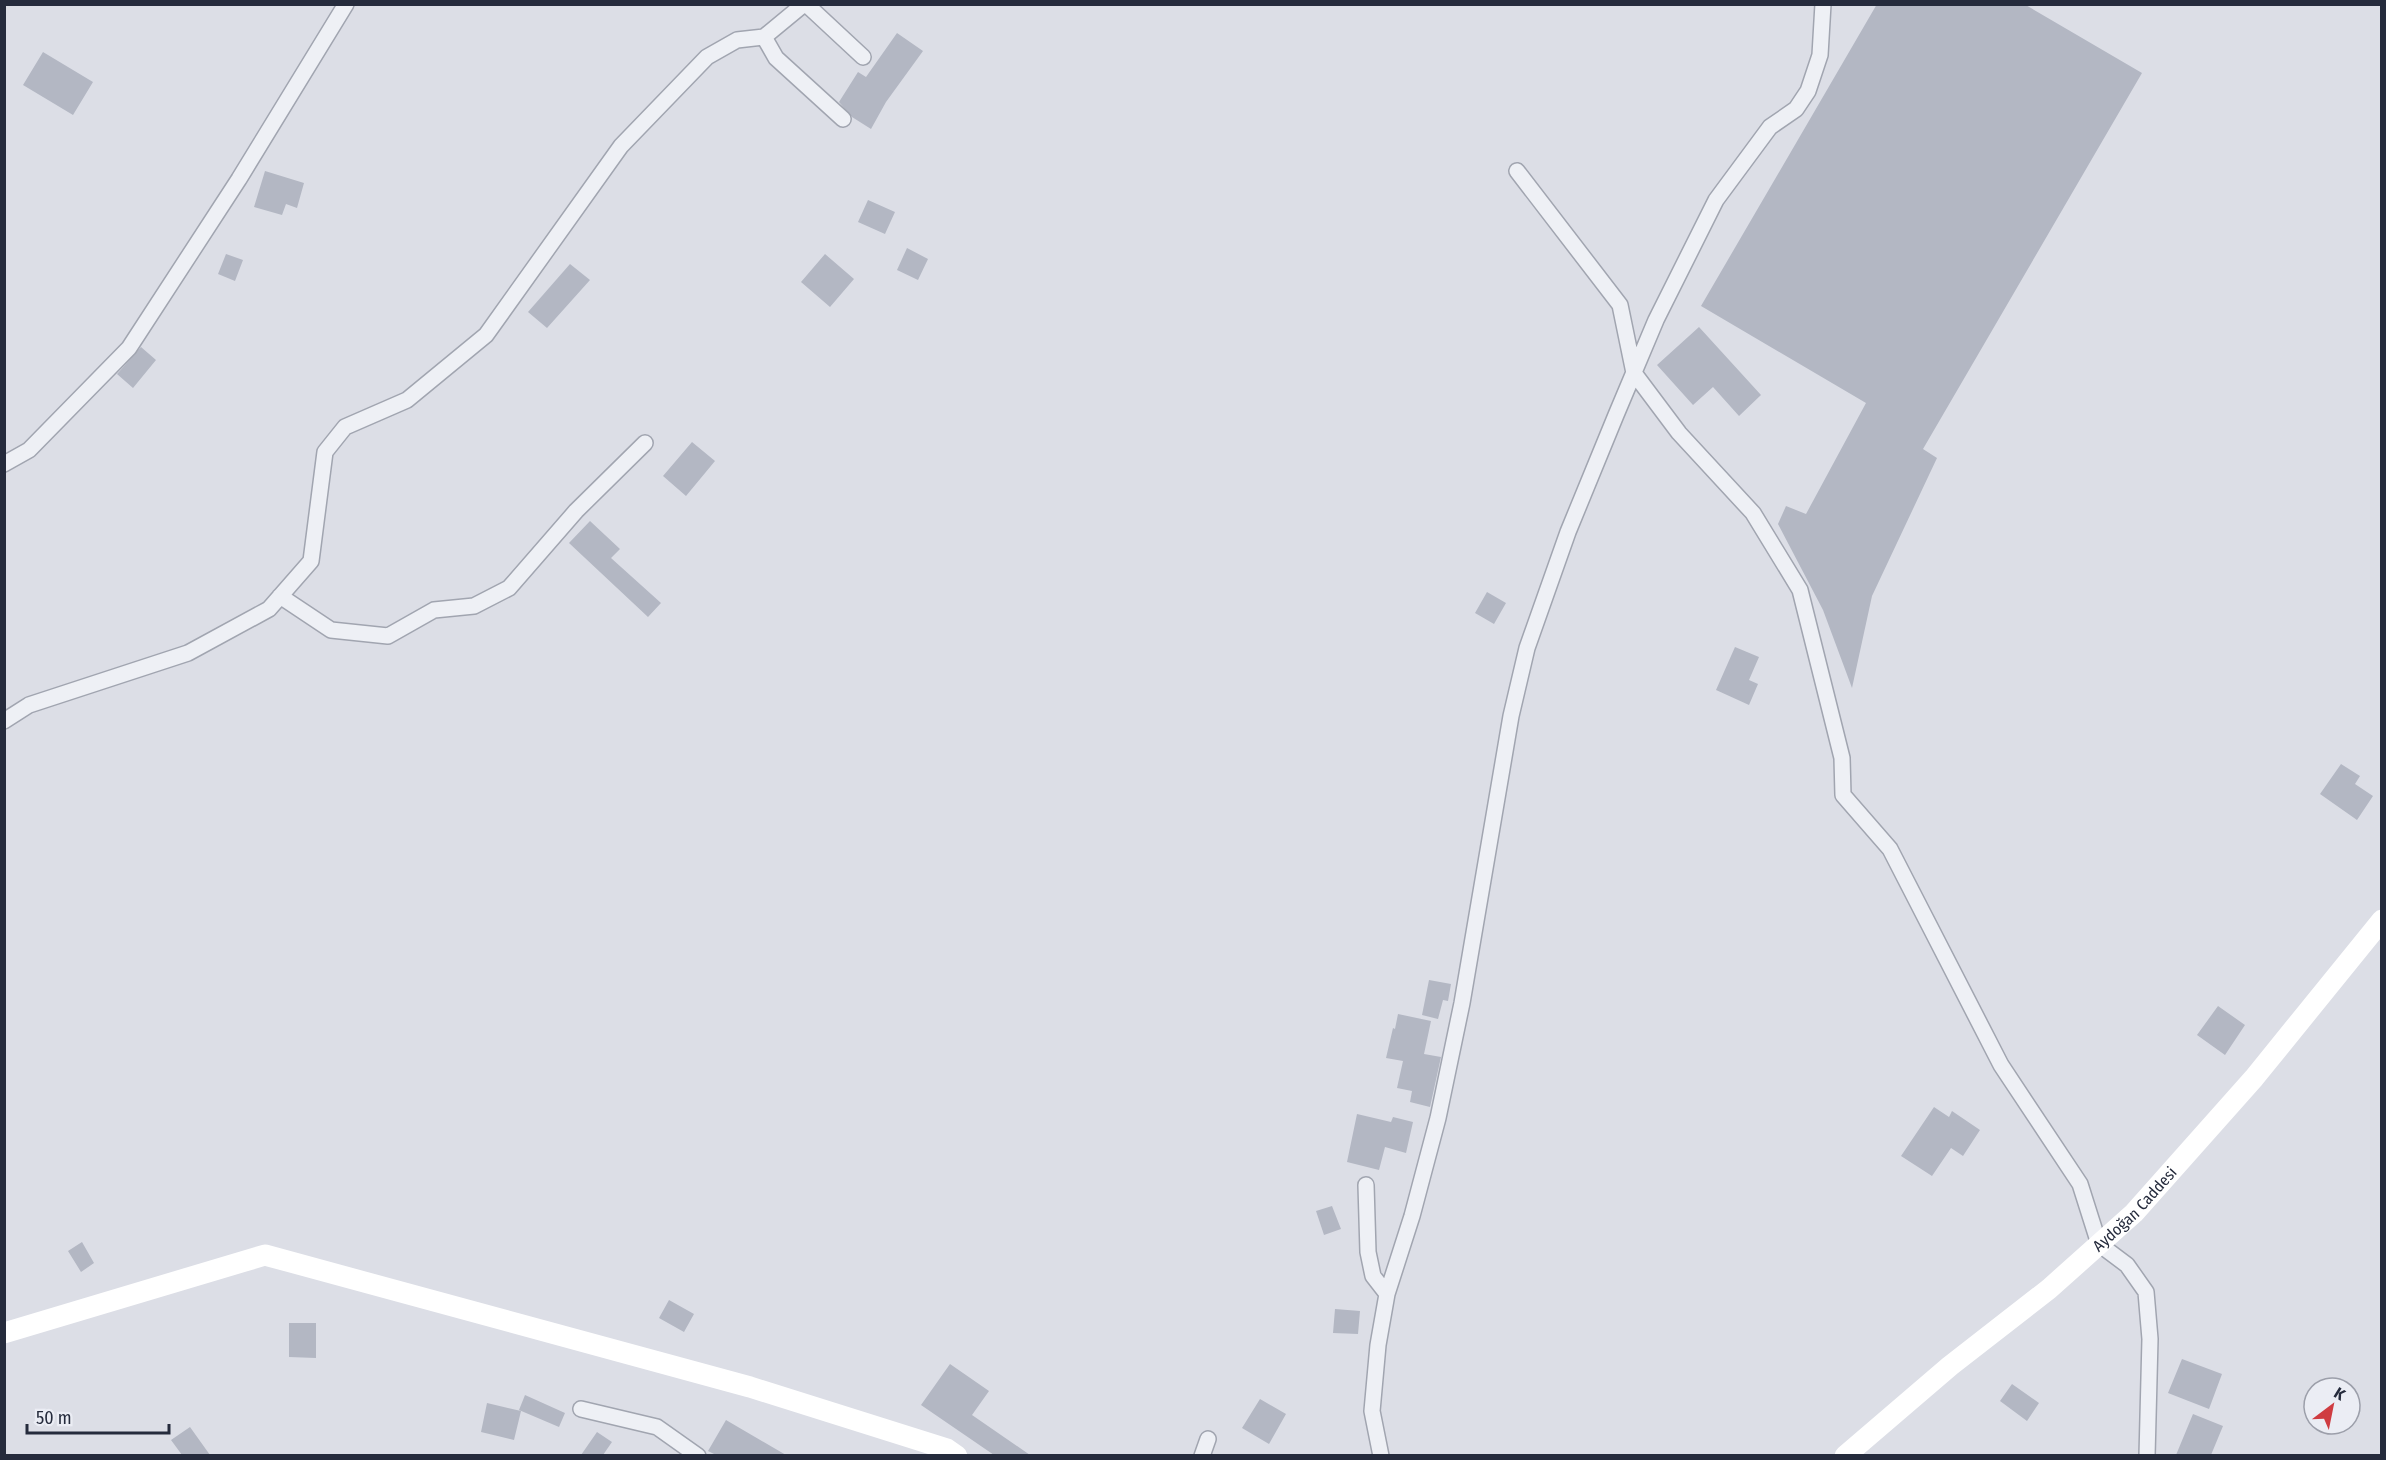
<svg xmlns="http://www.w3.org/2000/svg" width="2386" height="1460" viewBox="0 0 2386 1460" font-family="'Fira Sans Condensed',sans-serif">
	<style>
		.building { fill: #b3b7c3 }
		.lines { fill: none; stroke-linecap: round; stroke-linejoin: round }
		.street-casing { stroke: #a1a5b0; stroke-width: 18 }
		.street { stroke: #eef0f5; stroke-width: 15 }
		.secondary { stroke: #fff; stroke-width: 21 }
		.labels { text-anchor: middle; stroke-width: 4.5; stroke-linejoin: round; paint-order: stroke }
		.street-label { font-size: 16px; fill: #252b3c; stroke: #ebedf4 }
	</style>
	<rect width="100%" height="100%" fill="#dcdee6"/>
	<path class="building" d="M 1877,4 L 2024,4 L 2142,73 L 1923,449 L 1937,458 L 1872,596 L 1852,688 L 1823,610 L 1778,524 L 1786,506 L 1806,514 L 1866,403 L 1701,306 Z
		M 897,33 L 923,51 L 886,102 L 871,129 L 852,117 L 839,102 L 858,72 L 866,77 Z
		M 43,52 L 93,82 L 73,115 L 23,85 Z
		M 265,171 L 304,183 L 297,208 L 286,204 L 282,215 L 254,207 Z
		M 868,200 L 895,212 L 885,234 L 858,222 Z
		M 907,248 L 928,259 L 918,280 L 897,270 Z
		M 226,254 L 243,260 L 235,281 L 218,274 Z
		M 825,254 L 854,279 L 830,307 L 801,282 Z
		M 570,264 L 590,280 L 547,328 L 528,312 Z
		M 1699,327 L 1761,395 L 1739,416 L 1713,387 L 1693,405 L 1657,365 Z
		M 141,347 L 156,360 L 133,388 L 117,374 Z
		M 692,442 L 715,461 L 686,496 L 663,476 Z
		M 590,521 L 620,549 L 611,558 L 661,603 L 648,617 L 569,543 Z
		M 1487,592 L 1506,603 L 1494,624 L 1475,613 Z
		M 1735,647 L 1759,657 L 1749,680 L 1758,684 L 1749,705 L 1716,690 Z
		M 2341,764 L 2360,776 L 2355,784 L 2373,796 L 2357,820 L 2320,794 Z
		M 1429,980 L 1451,984 L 1448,1001 L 1443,1000 L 1438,1019 L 1422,1015 Z
		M 2218,1006 L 2245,1025 L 2225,1055 L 2197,1035 Z
		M 1398,1014 L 1431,1021 L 1424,1054 L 1441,1057 L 1430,1107 L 1410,1102 L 1412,1091 L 1397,1088 L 1403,1061 L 1386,1058 L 1393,1028 L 1395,1029 Z
		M 1934,1107 L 1949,1117 L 1952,1111 L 1980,1130 L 1963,1156 L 1951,1148 L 1932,1176 L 1901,1156 Z
		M 1357,1114 L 1391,1122 L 1393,1117 L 1413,1122 L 1406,1153 L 1385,1147 L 1379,1170 L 1347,1162 Z
		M 1332,1206 L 1341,1229 L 1324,1235 L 1316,1211 Z
		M 82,1242 L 94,1263 L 81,1272 L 68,1251 Z
		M 669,1300 L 694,1314 L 684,1332 L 659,1318 Z
		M 1335,1309 L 1360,1311 L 1358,1334 L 1333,1333 Z
		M 289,1323 L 316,1323 L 316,1358 L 289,1357 Z
		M 2182,1359 L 2222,1374 L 2209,1409 L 2168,1393 Z
		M 950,1364 L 989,1391 L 972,1415 L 1030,1455 L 994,1455 L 921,1405 Z
		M 2012,1384 L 2039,1403 L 2027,1421 L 2000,1401 Z
		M 525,1395 L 565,1413 L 559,1427 L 519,1410 Z
		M 1260,1399 L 1286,1414 L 1269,1444 L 1242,1428 Z
		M 487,1403 L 521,1411 L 514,1440 L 481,1432 Z
		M 2193,1414 L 2223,1426 L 2211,1455 L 2176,1455 Z
		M 726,1420 L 786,1455 L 716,1455 L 708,1451 Z
		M 190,1427 L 210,1455 L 182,1455 L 171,1440 Z
		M 597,1432 L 612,1442 L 603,1455 L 581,1455 Z"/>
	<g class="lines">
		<g class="street-casing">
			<path id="street" d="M 806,4 L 863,57
				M 764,37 L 776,58 L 843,119
				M 1517,171 L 1620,305 L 1634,373 L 1679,433 L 1753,513 L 1800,590 L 1842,758 L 1843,795 L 1890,849 L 2001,1065 L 2080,1184 L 2099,1244 L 2127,1265 L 2146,1292 L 2150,1339 L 2147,1456
				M 4,464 L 29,450 L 129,348 L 239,179 L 346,4
				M 280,596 L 331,630 L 388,636 L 434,610 L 474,606 L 509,588 L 576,511 L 645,443
				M 4,721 L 29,705 L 188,653 L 269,609 L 311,561 L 325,452 L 345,427 L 407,400 L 486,335 L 621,146 L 707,57 L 737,40 L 764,37 L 804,4
				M 1366,1185 L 1368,1252 L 1373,1276 L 1387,1294
				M 581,1409 L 657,1427 L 698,1456
				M 1202,1456 L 1208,1439
				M 1381,1456 L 1372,1411 L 1378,1345 L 1387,1294 L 1412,1216 L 1438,1118 L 1462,1003 L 1511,716 L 1527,648 L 1568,532 L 1616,415 L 1656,320 L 1716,200 L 1770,127 L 1796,109 L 1808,91 L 1820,55 L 1823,4"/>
		</g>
		<use href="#street" class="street"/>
		<g class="secondary">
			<path d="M 4,1333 L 265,1255 L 750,1387 L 947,1449 L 957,1456"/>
			<path id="s1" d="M 1845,1456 L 1950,1366 L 2049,1289 L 2134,1213 L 2254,1078 L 2382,920"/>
		</g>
	</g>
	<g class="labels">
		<g class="street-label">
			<text dy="6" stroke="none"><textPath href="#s1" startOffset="381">Aydoğan Caddesi</textPath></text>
		</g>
	</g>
	<rect width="2386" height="1460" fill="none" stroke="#252b3c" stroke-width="12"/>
	<g transform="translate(2332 1406) rotate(32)"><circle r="28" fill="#ebedf4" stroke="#9c9faa" stroke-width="1.5"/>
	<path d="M0-4.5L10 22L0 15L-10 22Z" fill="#cf3c41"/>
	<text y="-9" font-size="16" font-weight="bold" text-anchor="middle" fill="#252b3c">K</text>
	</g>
	<path d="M27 1424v9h142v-9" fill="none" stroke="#252b3c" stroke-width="3"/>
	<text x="36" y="1424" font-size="18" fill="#252b3c" stroke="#ebedf4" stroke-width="4.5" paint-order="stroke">50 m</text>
</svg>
